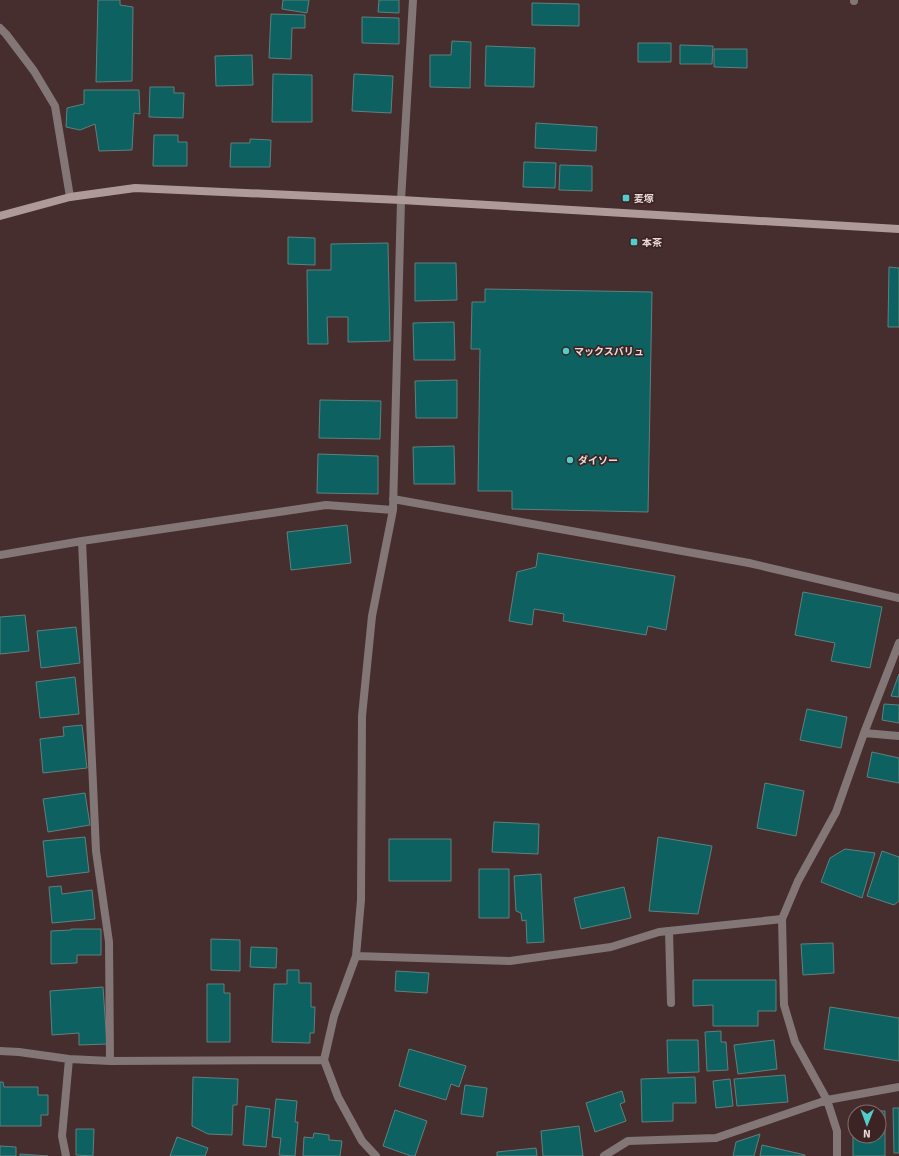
<svg xmlns="http://www.w3.org/2000/svg" width="899" height="1156" viewBox="0 0 899 1156" font-family="Signika,'Noto Sans JP',sans-serif">
	<style>
		.building { fill: #0d6160; stroke: #5f807f; fill-rule: evenodd }
		.lines { fill: none; stroke-linecap: round; stroke-linejoin: round }
		.lane { stroke: #837676; stroke-width: 8 }
		.street { stroke: #837676; stroke-width: 8 }
		.secondary { stroke: #af9a9a; stroke-width: 8 }
		.poi-dot { fill: #52cdcc; stroke: #3c2424; stroke-width: 1.5 }
		.labels { text-anchor: middle; stroke-width: 3.5; stroke-linejoin: round; paint-order: stroke }
		.poi-label { font-size: 10px; font-weight: bold; fill: #eadad9; stroke: #3c2424; text-anchor: start }
	</style>
	<rect width="100%" height="100%" fill="#472e2e"/>
	<path class="building" d="M 98,0 L 120,0 L 120,5 L 133,7 L 132,81 L 96,82 Z
		M 283,0 L 309,0 L 307,13 L 282,9 Z
		M 379,0 L 399,0 L 399,13 L 378,12 Z
		M 532,3 L 579,4 L 579,26 L 532,25 Z
		M 271,14 L 305,15 L 305,28 L 292,28 L 291,59 L 269,58 Z
		M 362,17 L 399,18 L 399,44 L 362,43 Z
		M 452,41 L 471,42 L 470,88 L 430,87 L 430,55 L 451,55 Z
		M 638,43 L 671,43 L 671,62 L 638,62 Z
		M 680,45 L 713,46 L 712,64 L 680,64 Z
		M 486,46 L 535,48 L 534,87 L 485,86 Z
		M 714,49 L 747,49 L 747,68 L 714,67 Z
		M 252,55 L 253,85 L 216,86 L 215,56 Z
		M 273,74 L 312,75 L 312,122 L 272,122 Z
		M 354,74 L 393,76 L 391,113 L 352,111 Z
		M 150,87 L 174,87 L 174,93 L 184,93 L 183,118 L 149,117 Z
		M 84,90 L 139,90 L 140,114 L 134,113 L 132,150 L 99,151 L 95,124 L 80,130 L 66,127 L 67,108 L 84,104 Z
		M 536,123 L 597,127 L 596,151 L 535,148 Z
		M 154,135 L 178,135 L 178,142 L 187,142 L 187,166 L 153,166 Z
		M 250,139 L 271,140 L 270,167 L 230,167 L 231,143 L 250,143 Z
		M 524,162 L 556,163 L 555,188 L 523,187 Z
		M 560,165 L 592,166 L 592,191 L 559,190 Z
		M 288,237 L 315,238 L 315,265 L 288,264 Z
		M 388,243 L 390,341 L 348,342 L 348,317 L 327,317 L 328,344 L 308,344 L 307,270 L 331,270 L 331,244 Z
		M 415,263 L 456,263 L 457,300 L 415,301 Z
		M 889,267 L 899,268 L 899,327 L 888,327 Z
		M 485,289 L 652,292 L 648,512 L 512,509 L 512,491 L 478,491 L 480,349 L 471,349 L 472,302 L 485,302 Z
		M 454,322 L 455,360 L 414,360 L 413,323 Z
		M 457,380 L 457,418 L 416,418 L 415,381 Z
		M 320,400 L 381,401 L 380,439 L 319,438 Z
		M 454,446 L 455,484 L 414,484 L 413,447 Z
		M 318,454 L 378,456 L 378,494 L 317,493 Z
		M 347,525 L 351,563 L 291,570 L 287,532 Z
		M 538,553 L 675,576 L 666,630 L 648,626 L 646,635 L 563,621 L 564,614 L 534,609 L 532,625 L 509,621 L 517,572 L 536,567 Z
		M 803,592 L 882,607 L 870,668 L 831,661 L 835,643 L 795,635 Z
		M 25,615 L 29,651 L 0,654 L 0,617 Z
		M 76,627 L 80,663 L 41,668 L 37,631 Z
		M 899,674 L 899,697 L 891,696 Z
		M 75,677 L 79,714 L 40,718 L 36,682 Z
		M 884,704 L 899,705 L 899,723 L 882,720 Z
		M 807,709 L 847,717 L 841,748 L 800,740 Z
		M 82,725 L 87,768 L 43,773 L 40,739 L 64,736 L 63,727 Z
		M 872,752 L 899,758 L 899,783 L 867,777 Z
		M 765,783 L 804,791 L 796,836 L 757,828 Z
		M 85,793 L 90,825 L 48,832 L 43,799 Z
		M 494,822 L 539,824 L 538,854 L 492,852 Z
		M 85,837 L 89,872 L 47,877 L 43,841 Z
		M 658,837 L 712,846 L 698,914 L 649,911 Z
		M 389,839 L 451,839 L 451,881 L 389,881 Z
		M 845,849 L 875,853 L 862,898 L 821,882 L 830,858 Z
		M 882,851 L 899,857 L 899,901 L 894,905 L 867,896 Z
		M 479,869 L 509,869 L 509,918 L 479,918 Z
		M 541,874 L 544,942 L 527,943 L 526,920 L 522,921 L 521,913 L 516,911 L 514,876 Z
		M 61,886 L 62,894 L 92,890 L 95,919 L 52,923 L 49,887 Z
		M 624,887 L 631,918 L 581,929 L 574,898 Z
		M 71,929 L 101,929 L 101,955 L 77,955 L 77,963 L 51,964 L 51,931 L 71,930 Z
		M 211,939 L 240,940 L 240,971 L 211,970 Z
		M 833,943 L 834,973 L 803,975 L 801,944 Z
		M 251,947 L 277,948 L 276,968 L 250,967 Z
		M 287,970 L 299,970 L 299,983 L 311,983 L 311,1007 L 315,1007 L 314,1033 L 310,1033 L 310,1043 L 272,1042 L 274,984 L 287,984 Z
		M 396,971 L 429,973 L 427,993 L 395,991 Z
		M 693,980 L 776,980 L 776,1011 L 758,1011 L 758,1026 L 713,1026 L 713,1005 L 693,1006 Z
		M 207,984 L 224,984 L 224,993 L 230,993 L 230,1042 L 207,1042 Z
		M 103,987 L 107,1044 L 79,1045 L 79,1033 L 52,1035 L 50,991 Z
		M 830,1007 L 899,1018 L 899,1061 L 824,1049 Z
		M 721,1031 L 721,1042 L 726,1042 L 728,1070 L 707,1071 L 705,1032 Z
		M 667,1040 L 698,1040 L 699,1072 L 668,1073 Z
		M 774,1040 L 777,1069 L 738,1074 L 734,1045 Z
		M 409,1049 L 466,1066 L 459,1087 L 451,1084 L 446,1100 L 399,1086 Z
		M 785,1075 L 788,1102 L 737,1106 L 734,1079 Z
		M 193,1077 L 238,1079 L 237,1105 L 233,1105 L 232,1135 L 208,1134 L 192,1126 Z
		M 695,1077 L 696,1103 L 673,1103 L 673,1121 L 642,1122 L 641,1079 Z
		M 730,1079 L 733,1106 L 716,1108 L 713,1081 Z
		M 0,1082 L 3,1082 L 4,1087 L 38,1087 L 38,1095 L 48,1095 L 48,1115 L 41,1115 L 41,1126 L 0,1126 Z
		M 465,1085 L 487,1088 L 483,1117 L 461,1114 Z
		M 622,1091 L 625,1102 L 620,1104 L 626,1121 L 595,1132 L 586,1103 Z
		M 276,1099 L 297,1101 L 295,1122 L 298,1122 L 295,1156 L 279,1155 L 281,1138 L 272,1137 Z
		M 246,1106 L 270,1109 L 266,1147 L 243,1145 Z
		M 893,1108 L 899,1108 L 899,1153 L 894,1153 Z
		M 395,1110 L 427,1121 L 415,1156 L 411,1156 L 383,1146 Z
		M 853,1111 L 885,1111 L 885,1156 L 853,1156 ZM 855,1112 L 879,1112 L 879,1136 L 855,1136 Z
		M 579,1126 L 583,1156 L 543,1156 L 541,1131 Z
		M 76,1129 L 94,1129 L 93,1156 L 76,1155 Z
		M 314,1133 L 329,1135 L 329,1140 L 342,1141 L 340,1156 L 303,1156 L 304,1137 L 313,1138 Z
		M 760,1134 L 754,1156 L 733,1156 L 736,1142 Z
		M 177,1137 L 208,1148 L 205,1156 L 170,1156 Z
		M 762,1145 L 805,1155 L 805,1156 L 760,1156 Z
		M 0,1146 L 16,1147 L 16,1156 L 0,1156 Z
		M 536,1148 L 537,1156 L 497,1156 L 497,1152 Z
		M 20,1154 L 48,1156 L 20,1156 Z"/>
	<g class="lines">
		<path class="lane" d="M 669,931 L 671,1003"/>
		<path class="street" d="M 854,1 L 854,0
			M 0,28 L 6,34 L 34,71 L 55,106 L 70,197
			M 393,499 L 749,563 L 899,598
			M 82,541 L 96,851 L 109,942 L 110,1061
			M 0,555 L 82,541 L 326,505 L 393,510
			M 864,733 L 899,736
			M 356,956 L 510,961 L 611,947 L 659,932 L 782,919
			M 0,1051 L 19,1052 L 69,1059 L 110,1061 L 324,1060
			M 66,1156 L 62,1136 L 69,1059
			M 376,1156 L 362,1141 L 338,1097 L 324,1060 L 334,1016 L 356,956 L 361,900 L 362,716 L 372,616 L 393,510 L 401,200 L 413,0
			M 604,1156 L 628,1141 L 716,1138 L 827,1100 L 899,1087
			M 837,1156 L 837,1131 L 827,1100 L 795,1042 L 784,1005 L 782,919 L 798,881 L 836,812 L 864,733 L 899,643"/>
		<path class="secondary" d="M 0,216 L 70,197 L 135,188 L 401,200 L 899,229"/>
	</g>
	<g class="poi-dot">
		<rect x="622" y="194" width="8" height="8" rx="2"/>
		<rect x="630" y="238" width="8" height="8" rx="2"/>
		<circle cx="566" cy="351" r="4"/>
		<circle cx="570" cy="460" r="4"/>
	</g>
	<g class="labels">
		<g class="poi-label">
			<text x="634" y="202">麦塚</text>
			<text x="642" y="246">本茶</text>
			<text x="574" y="355">マックスバリュ</text>
			<text x="578" y="464">ダイソー</text>
		</g>
	</g>
	<g transform="translate(867 1124) rotate(181)"><circle r="19" fill="#3c2424" stroke="#826d6c"/>
	<path d="M0-3L7 15L0 10L-7 15Z" fill="#52cdcc"/>
	<text y="-6" font-size="11" font-weight="bold" text-anchor="middle" fill="#eadad9">N</text>
	</g>
</svg>
